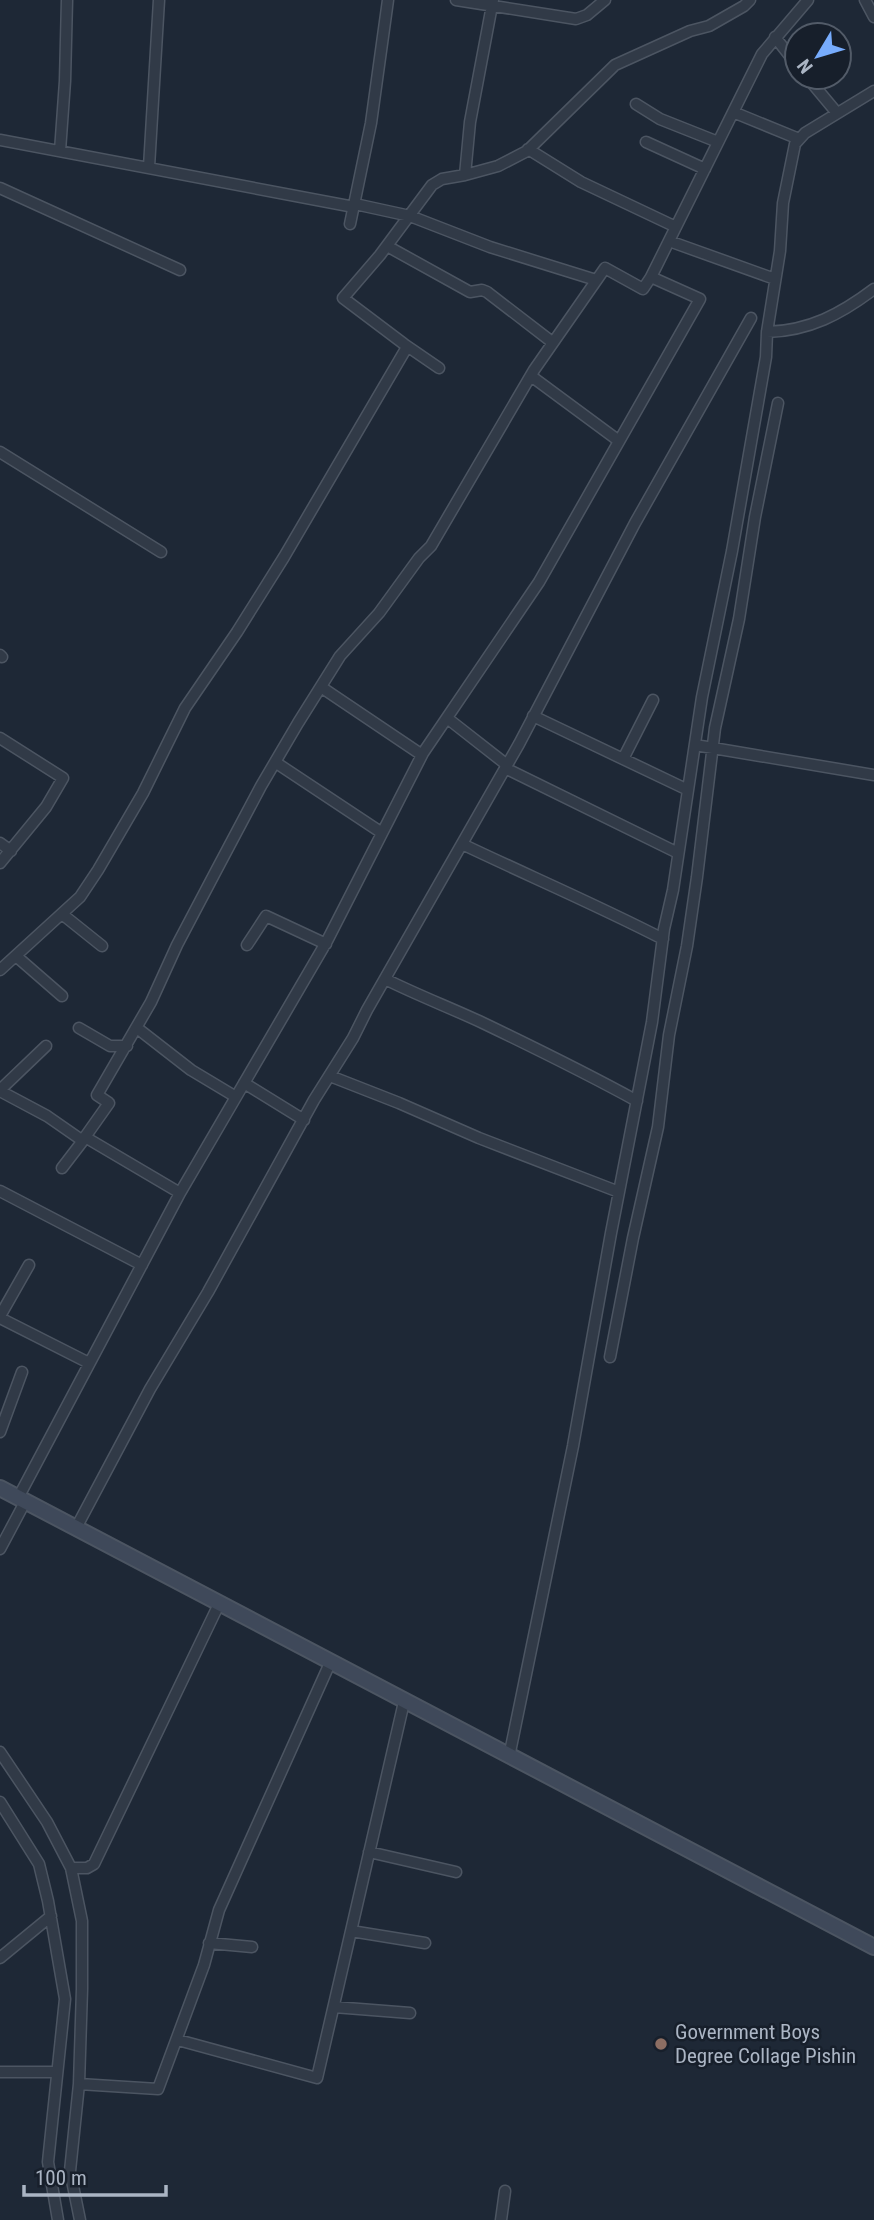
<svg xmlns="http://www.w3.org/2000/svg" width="874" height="2220" viewBox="0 0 874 2220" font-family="'Roboto Condensed',sans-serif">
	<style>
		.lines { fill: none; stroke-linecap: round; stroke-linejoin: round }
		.minor-casing { stroke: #4c5562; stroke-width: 13 }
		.secondary-casing { stroke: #4c5562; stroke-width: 18 }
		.minor { stroke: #313a47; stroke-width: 10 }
		.secondary { stroke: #3f495a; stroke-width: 14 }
		.education-dot { fill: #8d6e63; stroke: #171f2b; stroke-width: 2.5 }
		.labels { text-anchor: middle; stroke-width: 5; stroke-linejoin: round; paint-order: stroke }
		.poi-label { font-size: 21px; fill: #abb5c4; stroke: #171f2b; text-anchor: start }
	</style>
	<rect width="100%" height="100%" fill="#1e2836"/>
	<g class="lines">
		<g class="minor-casing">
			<path id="minor" d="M 456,0 L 576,19 L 587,15 L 605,0
				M 493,0 L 470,122 L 465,175 L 498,166 L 527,151 L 615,65 L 690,31 L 709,26 L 744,6 L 750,0
				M 865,0 L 874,17
				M 775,37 L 797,65
				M 807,77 L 837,113
				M 636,104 L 660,119 L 718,142
				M 733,112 L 799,139
				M 0,140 L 354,207
				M 646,142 L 705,169
				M 528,149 L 581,182 L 676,227
				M 60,151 L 65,81 L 67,0
				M 149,167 L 159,0
				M 0,188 L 180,270
				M 355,204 L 410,216 L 490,247 L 596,280
				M 350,224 L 371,123 L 388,0
				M 669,241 L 775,279
				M 387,246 L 470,292 L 482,290 L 487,292 L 552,342
				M 767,332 C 809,331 841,314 874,289
				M 439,368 L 404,344 L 343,298 L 380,255 L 432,185 L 442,179 L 465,175
				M 531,376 L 619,441
				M 0,452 L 161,552
				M 0,655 L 2,657
				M 321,687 L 422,755
				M 533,716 L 688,790
				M 447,718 L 507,765
				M 0,738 L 63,778 L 46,807 L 0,863
				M 695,745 L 874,775
				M 623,759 L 653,700
				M 275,762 L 382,833
				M 505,768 L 678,853
				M 0,843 L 11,851
				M 462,844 C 529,876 597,905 663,939
				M 62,914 L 102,946
				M 247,945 L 266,916 L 326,944
				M 16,956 L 62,996
				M 0,970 L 80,897 L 98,870 L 143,793 L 185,708 L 237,632 L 284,557 L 407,347
				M 385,979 C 417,995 451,1008 483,1023 C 535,1048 586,1073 637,1101
				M 79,1028 L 110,1046 L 127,1046
				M 137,1028 L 191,1070 L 236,1097
				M 330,1076 L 399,1103 L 479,1138 L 619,1192
				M 244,1083 L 304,1120
				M 0,1090 L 46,1046
				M 0,1091 L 47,1116 L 83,1141
				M 62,1168 L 85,1138
				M 0,1191 L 142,1265
				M 180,1193 L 85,1137 L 109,1103 L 97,1095 L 151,1002 L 177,945 L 217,869 L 261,786 L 298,723 L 340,656 L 379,613 L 419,558 L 431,546 L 534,370 L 605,268 L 643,289 L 651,277
				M 0,1316 L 29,1265
				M 0,1318 L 89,1363
				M 610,1357 L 633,1238 L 658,1127 L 669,1035 L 687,946 L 697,877 L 715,728 L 739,619 L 755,517 L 778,403
				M 0,1432 L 22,1372
				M 18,1498 L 180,1193 L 327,941 L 423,753 L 539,582 L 700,299 L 651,277 L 762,54 L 808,0
				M 76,1528 L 150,1389 L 208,1292 L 314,1100 L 353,1038 L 367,1010 L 519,744 L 635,523 L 751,318
				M 0,1549 L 25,1502
				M 0,1752 L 47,1822 L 71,1868 L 82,1921 L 82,1989 L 79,2084 L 70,2171 L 80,2220
				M 509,1757 L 573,1446 L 611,1233 L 652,1022 L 664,929 L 673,890 L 702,697 L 732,551 L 766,357 L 767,332 L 780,251 L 783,203 L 795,144 L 805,133 L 874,91
				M 0,1802 L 39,1864 L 48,1901 L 65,1999 L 48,2162 L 58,2220
				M 369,1852 L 456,1872
				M 71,1868 L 87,1868 L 94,1864 L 219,1604
				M 351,1931 L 425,1943
				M 209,1943 L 252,1947
				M 0,1958 L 51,1916
				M 334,2007 L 410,2013
				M 178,2040 L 317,2078 L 404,1702
				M 0,2072 L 57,2072
				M 79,2084 L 158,2089 L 204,1965 L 219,1910 L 330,1663
				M 501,2220 L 505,2191"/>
		</g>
		<g class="secondary-casing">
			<path id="secondary" d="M 0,1488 L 874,1947"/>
		</g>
		<use href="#minor" class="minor"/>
		<use href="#secondary" class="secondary"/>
	</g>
	<circle class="education-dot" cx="661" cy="2044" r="7"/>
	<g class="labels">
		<g class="poi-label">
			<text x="675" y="2039">Government Boys<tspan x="675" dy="24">Degree Collage Pishin</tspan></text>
		</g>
	</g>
	<g transform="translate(818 56) rotate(232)"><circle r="33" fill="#171f2b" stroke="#525b68" stroke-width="2"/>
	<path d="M0-5L12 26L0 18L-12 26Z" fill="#77acfd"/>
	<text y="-10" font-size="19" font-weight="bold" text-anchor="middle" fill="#abb5c4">N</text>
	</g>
	<path d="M24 2185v10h142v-10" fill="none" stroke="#abb5c4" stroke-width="3.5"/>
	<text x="35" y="2185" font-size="21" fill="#abb5c4" stroke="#171f2b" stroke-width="5" paint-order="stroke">100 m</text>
</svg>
